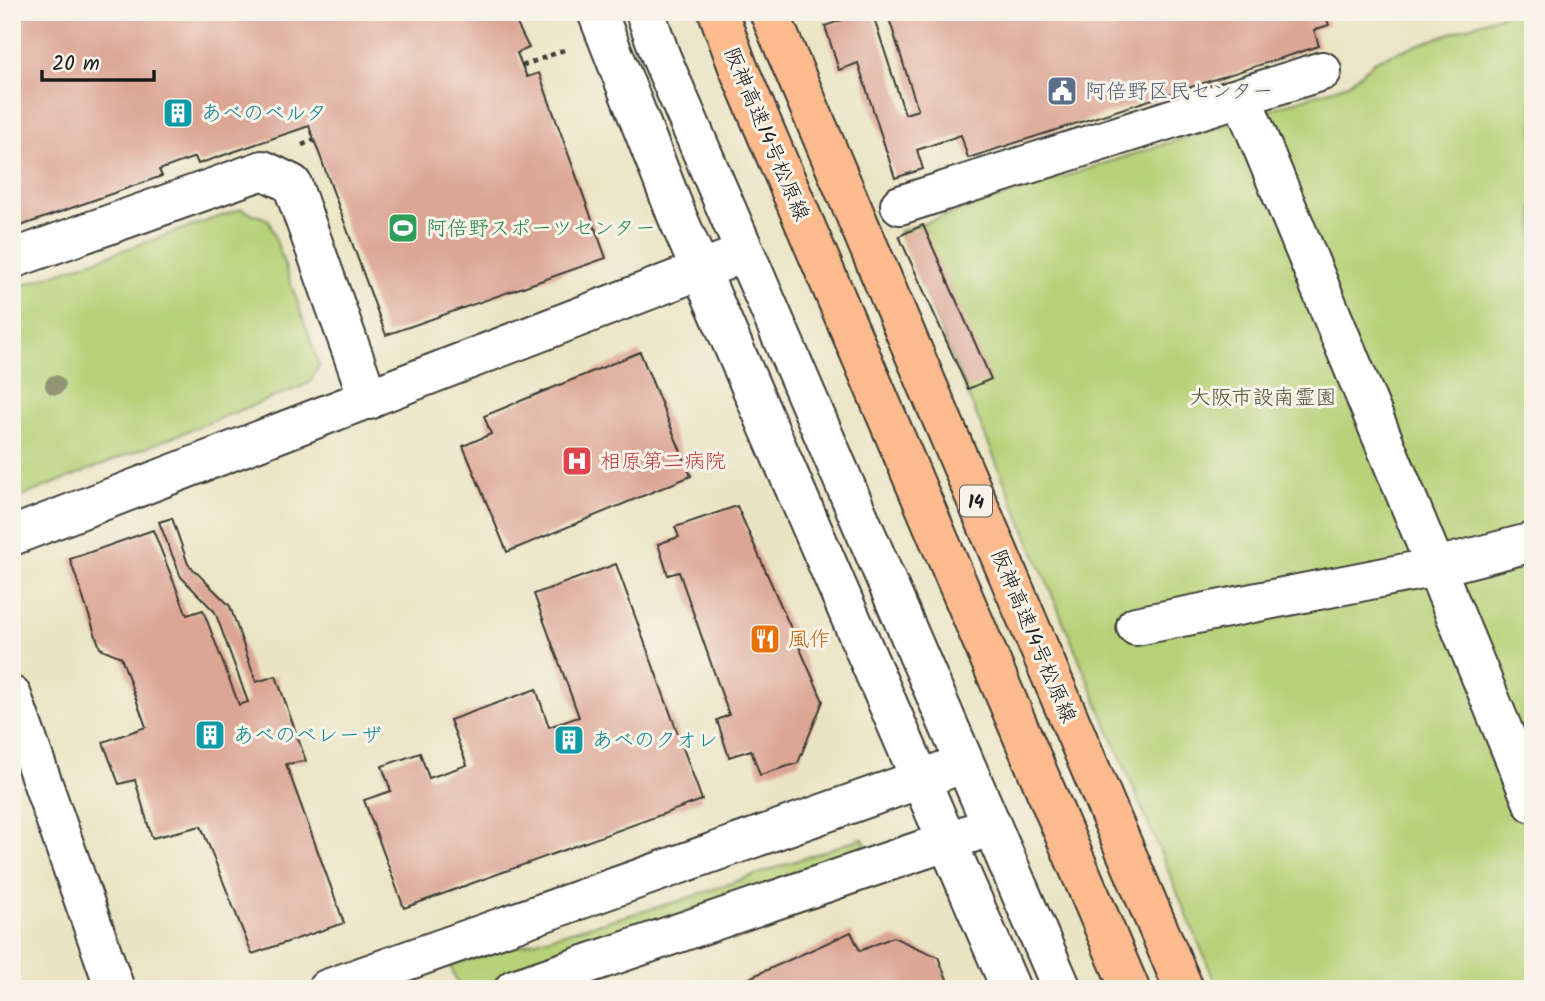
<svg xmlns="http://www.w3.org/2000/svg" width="1545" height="1001" viewBox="0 0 1545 1001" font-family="Kalam,'Klee One',sans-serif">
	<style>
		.green { fill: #b6d177; stroke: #69764a; stroke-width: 2 }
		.building { fill: #dca695 }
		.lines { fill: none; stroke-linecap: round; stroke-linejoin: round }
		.minor-casing { stroke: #3b3a35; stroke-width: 42 }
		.highway-casing { stroke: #3b3a35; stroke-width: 42 }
		.path { stroke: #3b3a35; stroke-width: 4.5; stroke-dasharray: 5 5; stroke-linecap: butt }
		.minor { stroke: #fff; stroke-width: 38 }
		.highway { stroke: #fbbb8d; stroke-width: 38 }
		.tree { fill: #929476 }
		.labels { text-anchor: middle; stroke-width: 6; stroke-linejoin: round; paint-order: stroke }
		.shield { fill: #f7f3e8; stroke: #5e5c59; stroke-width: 2 }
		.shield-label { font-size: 19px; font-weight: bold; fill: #1c1c1c }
		.service-label { font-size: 21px; fill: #4e5e75; stroke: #f7f3e8; text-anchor: start }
		.culture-label { font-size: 21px; fill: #0d838f; stroke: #f7f3e8; text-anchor: start }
		.street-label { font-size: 21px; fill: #1c1c1c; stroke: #f7f3e8 }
		.leisure-label { font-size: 21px; fill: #27864d; stroke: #f7f3e8; text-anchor: start }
		.park-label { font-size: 21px; fill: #4a5237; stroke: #f7f3e8 }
		.health-label { font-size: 21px; fill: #be3a42; stroke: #f7f3e8; text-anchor: start }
		.food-label { font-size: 21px; fill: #c56008; stroke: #f7f3e8; text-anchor: start }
	</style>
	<rect width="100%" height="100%" fill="#f7f3e8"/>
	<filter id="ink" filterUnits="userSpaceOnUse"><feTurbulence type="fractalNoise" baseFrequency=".0143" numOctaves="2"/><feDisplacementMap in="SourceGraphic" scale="14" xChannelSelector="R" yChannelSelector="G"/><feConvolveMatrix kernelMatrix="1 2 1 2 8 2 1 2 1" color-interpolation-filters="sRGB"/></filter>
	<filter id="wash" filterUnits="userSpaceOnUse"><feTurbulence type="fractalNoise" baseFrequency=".00686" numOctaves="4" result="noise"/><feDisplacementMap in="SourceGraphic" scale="28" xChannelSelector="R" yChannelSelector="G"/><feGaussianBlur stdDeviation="1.57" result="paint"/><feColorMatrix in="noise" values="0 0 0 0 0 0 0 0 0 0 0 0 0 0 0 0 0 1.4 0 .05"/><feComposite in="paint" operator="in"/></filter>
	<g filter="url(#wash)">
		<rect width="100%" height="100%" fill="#ebe4c4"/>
		<path class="green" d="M 1510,12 L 1533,12 L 1533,989 L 1218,989 L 899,231 L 1348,84 L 1378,59 Z
			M 241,209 L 269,220 L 319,365 L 310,383 L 12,500 L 12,289 Z
			M 862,838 L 868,848 L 470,989 L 460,989 L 450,965 L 679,901 Z"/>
		<g id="blocks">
			<path class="building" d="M 12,12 L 511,12 L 529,48 L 517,53 L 522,66 L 527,77 L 539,73 L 606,258 L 386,335 L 309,126 L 198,164 L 195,157 L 159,170 L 162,176 L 12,229 Z
				M 839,12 L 872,12 L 905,114 L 918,110 L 887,12 L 1324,12 L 1329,25 L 1314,30 L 1319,46 L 968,158 L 961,135 L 917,150 L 923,169 L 895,178 L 858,63 L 839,70 L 825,26 L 842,20 Z
				M 923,225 L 991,379 L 968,389 L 899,236 Z
				M 640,352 L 691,476 L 507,552 L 463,446 L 491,434 L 484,416 Z
				M 737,506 L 823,701 L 798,763 L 760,775 L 751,750 L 729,757 L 717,720 L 729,715 L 679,572 L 668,575 L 658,544 L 679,537 L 675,527 Z
				M 172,518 L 188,564 L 230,606 L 256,682 L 276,676 L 306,761 L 286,764 L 344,923 L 252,954 L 201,826 L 152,838 L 135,780 L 119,784 L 103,742 L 146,727 L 121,657 L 100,648 L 70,559 L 153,530 L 187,615 L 203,610 L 239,705 L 248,702 L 215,612 L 181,577 L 159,522 Z
				M 616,564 L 702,800 L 404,908 L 364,800 L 391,791 L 382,766 L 420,753 L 429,778 L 467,765 L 450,720 L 536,689 L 549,727 L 579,717 L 534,594 Z
				M 851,932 L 860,951 L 893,937 L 938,957 L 951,989 L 751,989 L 747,979 Z"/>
		</g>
	</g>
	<g filter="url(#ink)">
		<use href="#blocks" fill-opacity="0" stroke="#3b3a35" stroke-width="2"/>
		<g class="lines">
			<g class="minor-casing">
				<path id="minor" d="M 597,12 L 677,216 L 1011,989
					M 645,12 L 661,57 L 1062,989
					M 1242,98 L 1533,803
					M 900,205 L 1322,71
					M 12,259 L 263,170 L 292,184 L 369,400
					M 12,536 L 724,261
					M 1136,626 L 1436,567 L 1533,542
					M 12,696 L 115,989
					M 327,989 L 946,770
					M 514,989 L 972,833"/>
			</g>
			<g class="highway-casing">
				<path id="highway" d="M 718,12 L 738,67 L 1130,989
					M 769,12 L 1184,989"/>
			</g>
			<path class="path" d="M 522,66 L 564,50
				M 302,145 L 314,140"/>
			<use href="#minor" class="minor"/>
			<use href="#highway" class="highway"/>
		</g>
		<circle class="tree" cx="55" cy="385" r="10"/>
	</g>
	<defs>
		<g id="civic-square" transform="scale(1.575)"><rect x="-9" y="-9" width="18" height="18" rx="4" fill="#5c6f8a" stroke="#f7f3e8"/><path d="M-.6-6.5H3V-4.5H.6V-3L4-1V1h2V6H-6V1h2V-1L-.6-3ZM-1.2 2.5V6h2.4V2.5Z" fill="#fff"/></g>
		<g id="building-square" transform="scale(1.575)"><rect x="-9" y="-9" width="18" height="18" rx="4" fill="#0f9aa8" stroke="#f7f3e8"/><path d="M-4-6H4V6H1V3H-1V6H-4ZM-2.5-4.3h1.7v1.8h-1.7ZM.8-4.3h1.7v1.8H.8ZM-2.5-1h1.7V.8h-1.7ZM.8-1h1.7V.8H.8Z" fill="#fff"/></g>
		<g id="stadium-square" transform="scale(1.575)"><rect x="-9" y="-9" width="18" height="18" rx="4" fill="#2e9e5b" stroke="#f7f3e8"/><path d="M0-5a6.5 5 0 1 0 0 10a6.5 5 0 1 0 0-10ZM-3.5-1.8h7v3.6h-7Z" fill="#fff"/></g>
		<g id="hospital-square" transform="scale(1.575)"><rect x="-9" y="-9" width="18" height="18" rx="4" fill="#e0444e" stroke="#f7f3e8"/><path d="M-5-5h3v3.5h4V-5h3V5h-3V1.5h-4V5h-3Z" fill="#fff"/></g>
		<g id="restaurant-square" transform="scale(1.575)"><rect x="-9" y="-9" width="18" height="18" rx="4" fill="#e8710a" stroke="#f7f3e8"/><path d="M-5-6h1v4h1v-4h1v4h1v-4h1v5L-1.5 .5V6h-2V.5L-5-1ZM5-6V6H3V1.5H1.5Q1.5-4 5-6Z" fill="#fff"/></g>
	</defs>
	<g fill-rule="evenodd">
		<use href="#civic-square" x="1062" y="91"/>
		<use href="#building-square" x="178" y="113"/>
		<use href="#stadium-square" x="403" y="228"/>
		<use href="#hospital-square" x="577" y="461"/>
		<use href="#restaurant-square" x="765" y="639"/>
		<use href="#building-square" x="210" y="735"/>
		<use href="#building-square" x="569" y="740"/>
	</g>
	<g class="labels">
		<rect class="shield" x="960" y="485.5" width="32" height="31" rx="5"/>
		<g class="shield-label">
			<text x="976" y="508">14</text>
		</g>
		<g class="service-label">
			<text x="1085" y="98">阿倍野区民センター</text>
		</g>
		<g class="culture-label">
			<text x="201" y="120">あべのベルタ</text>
			<text x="233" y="742">あべのベレーザ</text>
			<text x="592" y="747">あべのクオレ</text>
		</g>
		<g class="street-label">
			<text transform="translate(767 134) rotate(67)" y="7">阪神高速14号松原線</text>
			<text transform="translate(1034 636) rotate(67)" y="7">阪神高速14号松原線</text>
		</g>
		<g class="leisure-label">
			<text x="426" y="235">阿倍野スポーツセンター</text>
		</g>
		<g class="park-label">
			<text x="1263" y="404">大阪市設南霊園</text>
		</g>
		<g class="health-label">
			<text x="600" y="468">相原第二病院</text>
		</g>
		<g class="food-label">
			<text x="788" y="646">風作</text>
		</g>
	</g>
	<rect width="1545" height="1001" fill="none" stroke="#f7f3e8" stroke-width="42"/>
	<path d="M42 70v10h112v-10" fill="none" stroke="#1c1c1c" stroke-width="3.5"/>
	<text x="52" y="70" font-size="21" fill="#1c1c1c" stroke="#f7f3e8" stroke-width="5" paint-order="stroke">20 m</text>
</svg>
